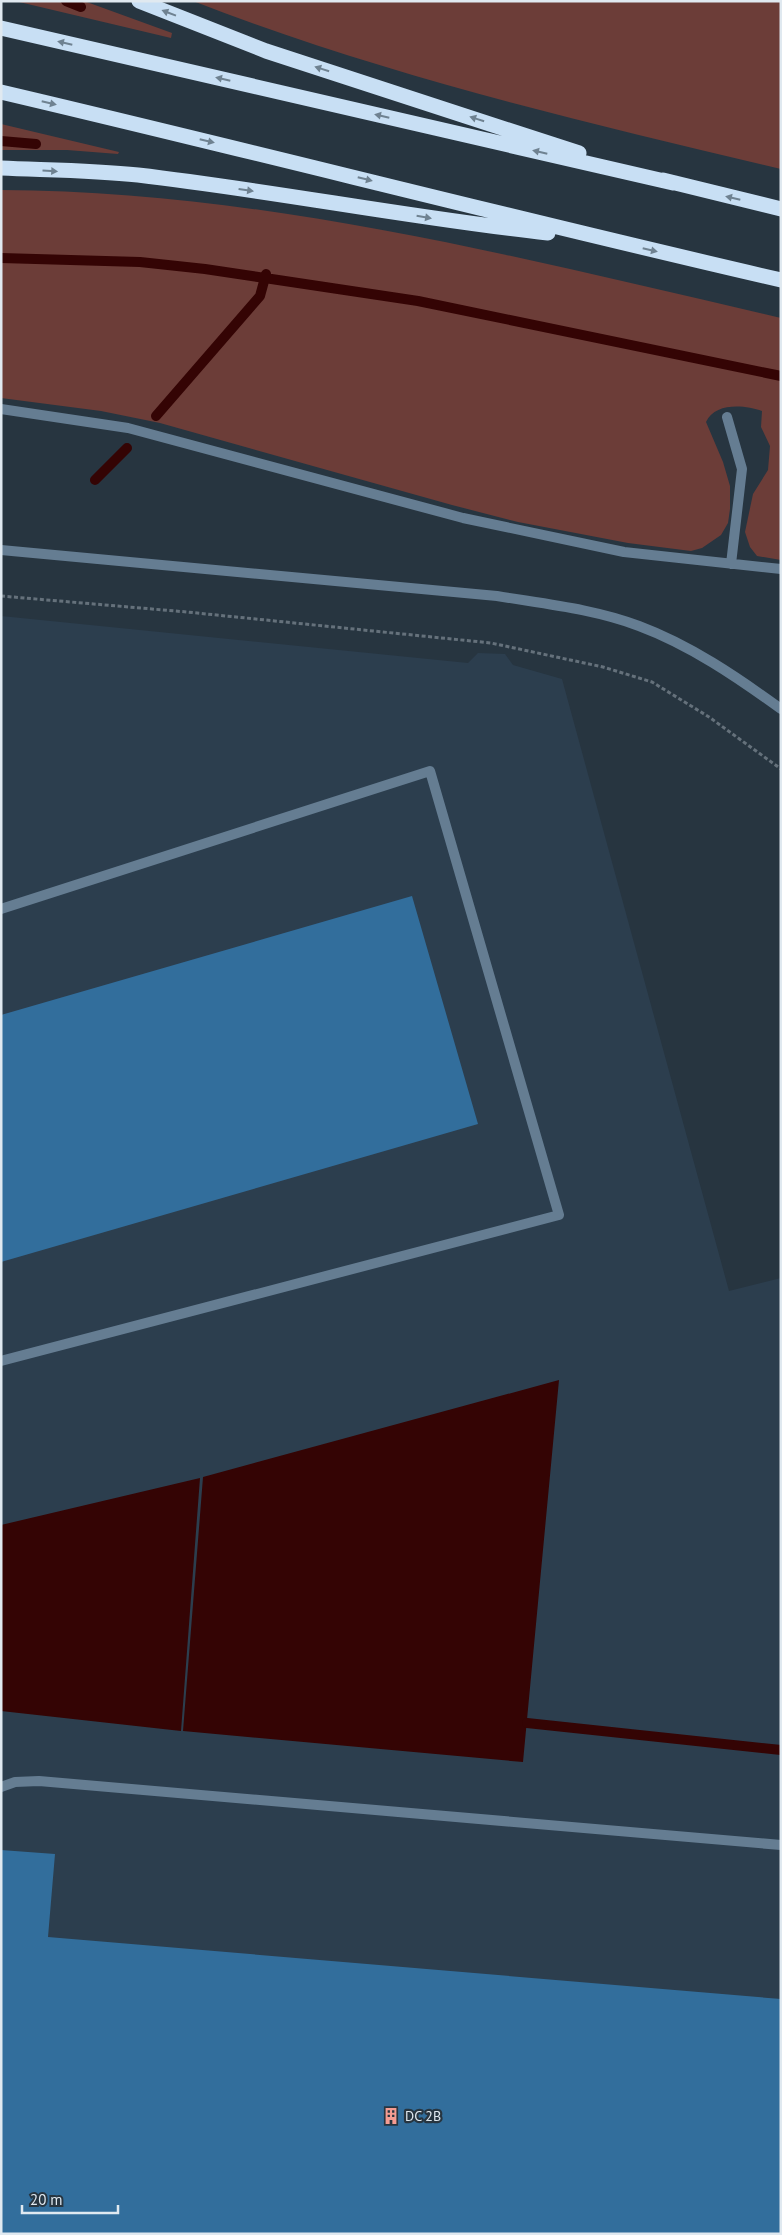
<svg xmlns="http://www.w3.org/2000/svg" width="782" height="2235" viewBox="0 0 782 2235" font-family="'PT Sans',sans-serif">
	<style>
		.built { fill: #2c3e4e }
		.green { fill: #6c3d38 }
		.water { fill: #340404 }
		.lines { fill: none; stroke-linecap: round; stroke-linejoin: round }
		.stream { stroke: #340404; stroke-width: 10 }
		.building { fill: #326e9c }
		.path { stroke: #65717b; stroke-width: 3; stroke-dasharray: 4 2.5; stroke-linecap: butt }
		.lane { stroke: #657d92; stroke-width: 10 }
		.highway { stroke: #c8dff4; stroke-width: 15 }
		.oneway { fill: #6f8291 }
		.labels { text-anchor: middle; stroke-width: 4.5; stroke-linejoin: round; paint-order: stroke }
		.poi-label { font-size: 14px; fill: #e0e9f0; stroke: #273540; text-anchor: start }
	</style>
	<rect width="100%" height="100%" fill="#273540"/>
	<path class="built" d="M 1,616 L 468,663 L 478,653 L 505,654 L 513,665 L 562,679 L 729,1291 L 781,1278 L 781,2234 L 1,2234 Z"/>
	<path class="green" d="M 15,1 L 84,1 L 172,33 L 171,38 Z
		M 193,1 L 781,1 L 781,169 C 582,122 383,75 193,1 Z
		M 1,124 L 119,152 L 118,154 L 67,150 L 1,150 Z
		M 1,190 C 266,191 525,259 781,318 L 781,560 L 757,556 L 750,547 L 745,532 L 753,494 L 768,470 L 770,446 L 761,427 L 762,411 C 745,405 715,402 706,422 L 723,462 L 730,486 L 730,509 L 728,523 L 721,535 L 702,548 L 691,551 L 628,543 L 518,522 L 452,505 L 160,423 L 101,411 L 1,398 Z"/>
	<path class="water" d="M 559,1380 L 523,1762 L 183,1731 L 203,1477 Z
		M 200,1478 L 181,1731 L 1,1711 L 1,1525 Z"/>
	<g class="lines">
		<path class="stream" d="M 66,1 L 81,7
			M 1,141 L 36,144
			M 1,258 L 140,262 L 205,269 L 418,301 L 781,376
			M 156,416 L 260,296 L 266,274
			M 95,480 L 127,448
			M 527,1723 L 781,1750"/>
	</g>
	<path class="building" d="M 412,896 L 478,1124 L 1,1262 L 1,1015 Z
		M 1,1850 L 55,1854 L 48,1937 L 781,1999 L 781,2234 L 1,2234 Z"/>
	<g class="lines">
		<path class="path" d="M 1,596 L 187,612 L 491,643 L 603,667 L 652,682 L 709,717 L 781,769"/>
		<path class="lane" d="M 1,409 L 128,428 L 463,518 L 624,552 L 781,569
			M 727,417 L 742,469 L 731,564
			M 1,550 L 497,596 C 545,604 594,609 639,626 C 690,645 737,677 781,709
			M 1,909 L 430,771 L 559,1215 L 1,1361
			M 1,1787 L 15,1782 L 39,1781 L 781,1845"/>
		<path class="highway" d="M 139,1 L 266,51 L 579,153
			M 1,28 L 673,183
			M 1,92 C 261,153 520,220 781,280
			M 1,168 C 47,170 93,170 138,175 C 275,191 411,218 548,233
			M 663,180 L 781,209"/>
	</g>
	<defs><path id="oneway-solid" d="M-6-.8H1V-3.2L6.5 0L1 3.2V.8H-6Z" transform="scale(1.25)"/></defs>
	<g class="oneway">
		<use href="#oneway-solid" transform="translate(169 13) rotate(-159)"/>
		<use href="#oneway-solid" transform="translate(65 43) rotate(-167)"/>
		<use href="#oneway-solid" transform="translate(322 69) rotate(-162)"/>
		<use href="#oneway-solid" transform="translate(223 79) rotate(-167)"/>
		<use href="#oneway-solid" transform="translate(49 103) rotate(13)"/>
		<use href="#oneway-solid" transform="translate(382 116) rotate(-167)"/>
		<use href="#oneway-solid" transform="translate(477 119) rotate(-162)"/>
		<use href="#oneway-solid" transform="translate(207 141) rotate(13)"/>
		<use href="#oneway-solid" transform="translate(540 152) rotate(-167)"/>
		<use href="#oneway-solid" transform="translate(50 171) rotate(3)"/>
		<use href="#oneway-solid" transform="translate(365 179) rotate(14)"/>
		<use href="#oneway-solid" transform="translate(246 190) rotate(8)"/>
		<use href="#oneway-solid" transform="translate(733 198) rotate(-167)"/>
		<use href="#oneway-solid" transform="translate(424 217) rotate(10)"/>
		<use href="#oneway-solid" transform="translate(650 250) rotate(13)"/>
	</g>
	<defs>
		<g id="building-bare" transform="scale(1.35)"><path d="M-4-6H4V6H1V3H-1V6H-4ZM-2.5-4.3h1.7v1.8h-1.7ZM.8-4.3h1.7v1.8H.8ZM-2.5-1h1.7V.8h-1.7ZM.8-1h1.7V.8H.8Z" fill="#f59c92" stroke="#273540" stroke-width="2.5" paint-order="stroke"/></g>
	</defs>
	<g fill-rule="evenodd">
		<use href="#building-bare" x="391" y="2116"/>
	</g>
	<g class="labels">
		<g class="poi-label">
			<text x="405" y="2121">DC 2B</text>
		</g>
	</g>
	<rect width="782" height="2235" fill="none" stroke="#e0e9f0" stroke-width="5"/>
	<path d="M22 2205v8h96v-8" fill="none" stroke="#e0e9f0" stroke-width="2.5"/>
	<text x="30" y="2205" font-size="15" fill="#e0e9f0" stroke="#273540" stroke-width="4" paint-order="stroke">20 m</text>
</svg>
